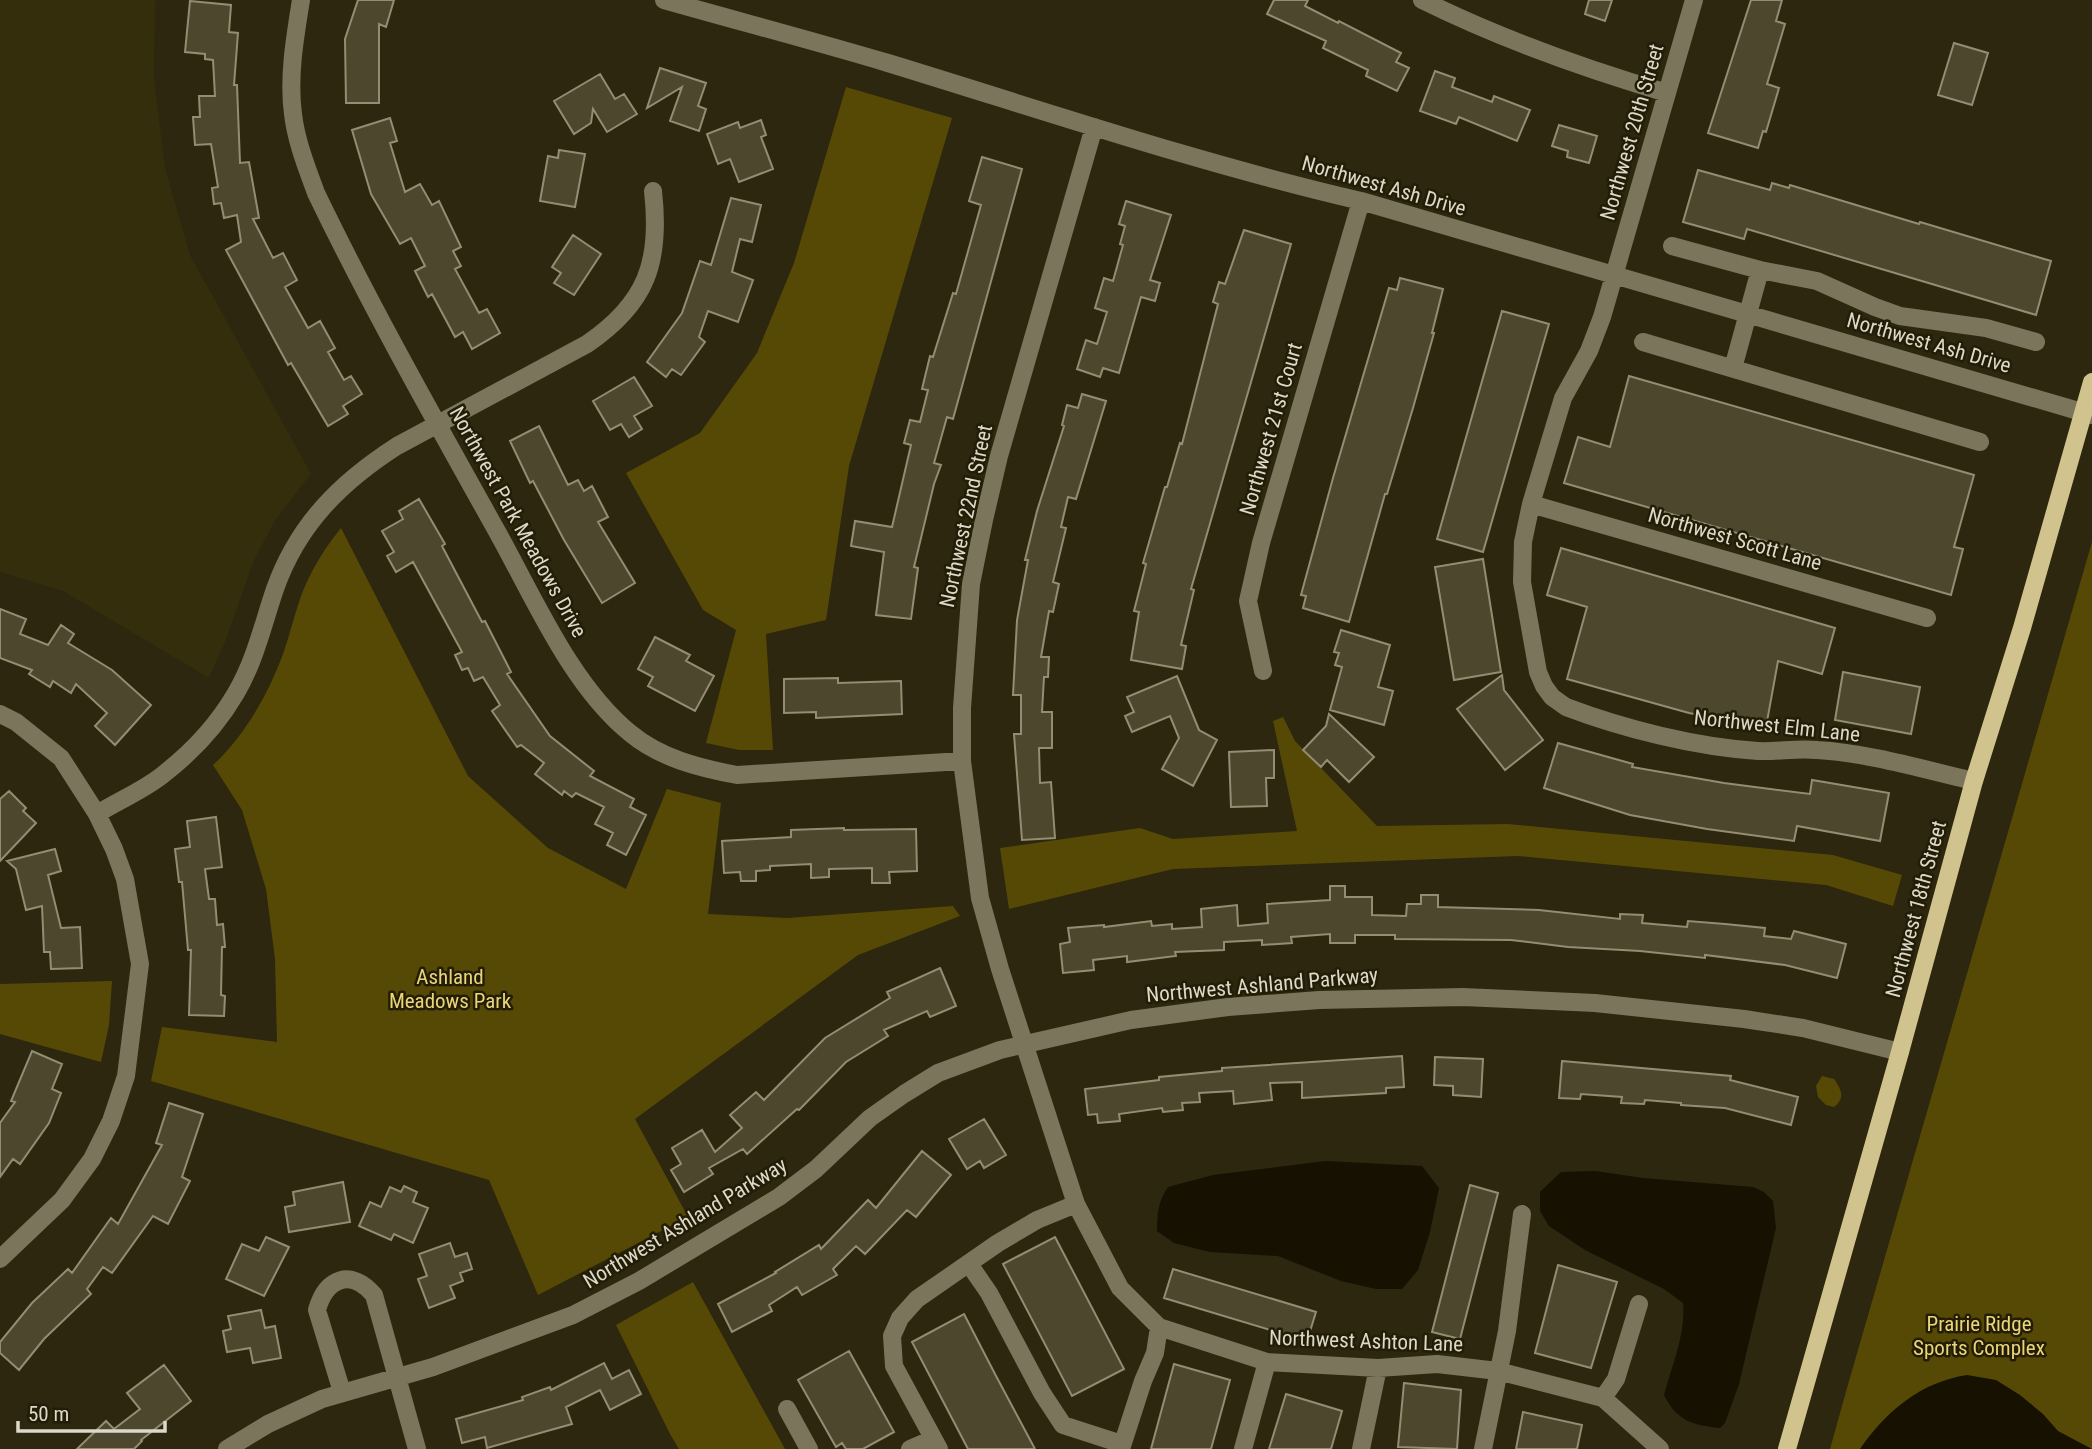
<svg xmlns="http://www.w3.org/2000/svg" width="2092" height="1449" viewBox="0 0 2092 1449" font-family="'Roboto Condensed',sans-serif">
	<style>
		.built { fill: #352e0d }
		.green { fill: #564906 }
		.water { fill: #161101 }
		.building { fill: #4c472d; stroke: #938d72; stroke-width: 2 }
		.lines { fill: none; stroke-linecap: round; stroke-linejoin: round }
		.minor { stroke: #7b755b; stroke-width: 18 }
		.major { stroke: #d0c38d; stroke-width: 18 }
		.labels { text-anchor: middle; stroke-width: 5; stroke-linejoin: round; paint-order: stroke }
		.street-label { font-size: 21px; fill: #dcd9ca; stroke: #231d05 }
		.park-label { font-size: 21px; fill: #ebd579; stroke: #231d05 }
	</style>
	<rect width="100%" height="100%" fill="#2c270e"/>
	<path class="built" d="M 0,0 L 155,0 L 154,78 L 165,168 L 190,255 L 311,474 L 276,519 L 254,560 L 225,642 L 209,678 L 63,591 L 0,572 Z"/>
	<path class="green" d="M 846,87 L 952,118 L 849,466 L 826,620 L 766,634 L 773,750 L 739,750 L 706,743 L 736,630 L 703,610 L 626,473 L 700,433 L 757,353 L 794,263 Z
		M 341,528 L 468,776 L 548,848 L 626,889 L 667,789 L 721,803 L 708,914 L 787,918 L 953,906 L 960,916 L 858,955 L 635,1119 L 688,1217 L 538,1295 L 489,1180 L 151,1081 L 162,1027 L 277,1042 L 275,959 L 266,889 L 242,810 L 213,765 C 246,734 269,693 284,651 C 290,634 294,616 300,599 C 309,573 324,549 341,528 Z
		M 2092,542 L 2092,1449 L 1830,1449 L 1847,1388 Z
		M 1283,717 L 1295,741 L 1377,826 L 1508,824 L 1833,855 L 1902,875 L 1893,906 L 1826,885 L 1518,856 L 1173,869 L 1009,909 L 1000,848 L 1140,828 L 1173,839 L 1297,831 L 1273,721 Z
		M 112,981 L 109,1025 L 101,1062 L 0,1034 L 0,984 Z
		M 1822,1076 L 1834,1079 C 1841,1089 1846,1098 1834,1107 L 1826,1105 L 1818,1097 L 1816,1086 Z
		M 693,1282 L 785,1449 L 679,1449 L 670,1434 L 616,1325 Z"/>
	<path class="water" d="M 1325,1161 L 1422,1166 L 1439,1188 L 1430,1232 L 1418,1270 L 1402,1289 L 1376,1289 L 1341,1281 L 1278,1256 L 1210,1252 L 1174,1243 L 1157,1231 C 1157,1215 1158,1201 1168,1187 L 1213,1175 Z
		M 1595,1171 L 1643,1178 L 1753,1187 L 1764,1192 L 1773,1201 L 1776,1228 L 1739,1384 L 1725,1423 L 1720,1428 C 1692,1425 1677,1421 1664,1395 C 1672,1365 1686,1334 1683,1303 L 1664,1289 L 1585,1250 L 1549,1226 L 1540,1211 L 1540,1192 L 1561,1172 Z
		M 1967,1375 L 1996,1380 L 2020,1395 L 2043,1414 L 2058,1431 L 2092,1449 L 1860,1449 C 1886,1411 1921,1382 1967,1375 Z"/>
	<path class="building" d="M 358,0 L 394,0 L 386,27 L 379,24 L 379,103 L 346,103 L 345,39 Z
		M 1274,0 L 1308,0 L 1305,6 L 1338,23 L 1339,21 L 1401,53 L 1396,62 L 1409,68 L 1397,91 L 1366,76 L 1368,70 L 1323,48 L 1326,41 L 1267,14 Z
		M 1589,0 L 1612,0 L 1605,21 L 1585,14 Z
		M 1751,0 L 1782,0 L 1776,21 L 1785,24 L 1767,84 L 1779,88 L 1766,132 L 1763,131 L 1758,148 L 1708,133 Z
		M 190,1 L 231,5 L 229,32 L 238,33 L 234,85 L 237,85 L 240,163 L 249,162 L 259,218 L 253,219 L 273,258 L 283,253 L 297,280 L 285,287 L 308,328 L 320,321 L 335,348 L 328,352 L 344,380 L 351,376 L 362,394 L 343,406 L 348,414 L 328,426 L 291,363 L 288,365 L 226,250 L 241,242 L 237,215 L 224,218 L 221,203 L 214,204 L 212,188 L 218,187 L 211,144 L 195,145 L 193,117 L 200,117 L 199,96 L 215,96 L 213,60 L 205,59 L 205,54 L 185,52 Z
		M 1954,43 L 1988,53 L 1972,105 L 1938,95 Z
		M 660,68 L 706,83 L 698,106 L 706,109 L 699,131 L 670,121 L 682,87 L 647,108 Z
		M 1435,71 L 1455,78 L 1452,87 L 1492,102 L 1494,96 L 1530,110 L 1517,141 L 1459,117 L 1456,124 L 1420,111 Z
		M 600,74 L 615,99 L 624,94 L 637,114 L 607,132 L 593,109 L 591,123 L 574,134 L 554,101 Z
		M 390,118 L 397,141 L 390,143 L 405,192 L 420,184 L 432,205 L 439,201 L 461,247 L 453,251 L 461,266 L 455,269 L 479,313 L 487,309 L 500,333 L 472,349 L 463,332 L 455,337 L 432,294 L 428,297 L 415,271 L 425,266 L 411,238 L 400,244 L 371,194 L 352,130 Z
		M 761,120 L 766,135 L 761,137 L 773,169 L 739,182 L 730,159 L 718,164 L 707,134 L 738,122 L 740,128 Z
		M 1559,125 L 1597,136 L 1589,163 L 1567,157 L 1568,151 L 1552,146 Z
		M 559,150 L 585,154 L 575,207 L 540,201 L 548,156 L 558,158 Z
		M 982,157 L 1022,169 L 953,419 L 947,417 L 934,463 L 941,465 L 934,484 L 914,567 L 918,568 L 911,619 L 876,615 L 884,552 L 851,546 L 855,521 L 892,527 L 911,445 L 904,443 L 910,420 L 920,422 L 928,390 L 922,389 L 930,356 L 933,357 L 953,293 L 956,294 L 981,205 L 969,201 Z
		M 1698,170 L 1770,190 L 1772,183 L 1789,188 L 1790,185 L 1919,224 L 1920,222 L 2051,261 L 2036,315 L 1747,229 L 1744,239 L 1683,222 Z
		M 731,198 L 761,205 L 752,242 L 740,239 L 732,272 L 753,280 L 738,322 L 708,311 L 699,337 L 705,342 L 681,375 L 672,369 L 666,377 L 647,362 L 682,313 L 700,261 L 711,265 Z
		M 1126,201 L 1171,215 L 1150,280 L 1160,283 L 1155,301 L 1141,297 L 1119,373 L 1103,368 L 1100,377 L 1077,369 L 1086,340 L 1097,344 L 1107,312 L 1095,308 L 1104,278 L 1113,281 L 1123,245 L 1120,244 L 1125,226 L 1119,224 Z
		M 1244,230 L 1291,244 L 1191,589 L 1194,590 L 1181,645 L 1186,646 L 1182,669 L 1131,660 L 1139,612 L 1134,611 L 1146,564 L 1143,563 L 1165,487 L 1167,487 L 1180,443 L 1182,444 L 1218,304 L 1213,302 L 1219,282 L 1225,284 Z
		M 573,235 L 601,254 L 574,295 L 554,283 L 561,273 L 552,267 Z
		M 1400,278 L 1443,289 L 1432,333 L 1434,333 L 1413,408 L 1387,494 L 1385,494 L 1349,622 L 1303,608 L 1306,596 L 1301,595 L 1333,478 L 1389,288 L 1397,290 Z
		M 1502,311 L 1549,324 L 1483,552 L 1437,539 Z
		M 1629,376 L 1974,475 L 1954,547 L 1963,549 L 1951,595 L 1564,483 L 1578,437 L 1610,447 Z
		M 634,377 L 652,406 L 634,416 L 642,429 L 629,437 L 621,424 L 610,430 L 593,401 Z
		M 1082,394 L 1106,401 L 1076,499 L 1068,497 L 1061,527 L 1066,528 L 1053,582 L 1059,584 L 1053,612 L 1049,611 L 1041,657 L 1049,657 L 1048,677 L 1044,677 L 1042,712 L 1052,712 L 1052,748 L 1039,748 L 1040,783 L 1051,782 L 1055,838 L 1022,840 L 1014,734 L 1021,734 L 1021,695 L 1013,695 L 1017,620 L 1028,560 L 1025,560 L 1037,511 L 1064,426 L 1062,425 L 1067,405 L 1078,408 Z
		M 539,426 L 568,485 L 578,480 L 584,491 L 592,486 L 608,517 L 598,522 L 635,583 L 602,603 L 564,540 L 533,481 L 530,483 L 510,441 Z
		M 419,499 L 445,544 L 442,546 L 482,622 L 485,621 L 511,672 L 507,674 L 550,736 L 594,771 L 590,776 L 634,799 L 630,807 L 646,815 L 626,855 L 607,845 L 613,833 L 595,824 L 604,807 L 576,793 L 572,797 L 564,791 L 562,795 L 535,774 L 544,763 L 521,745 L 517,747 L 492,711 L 500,705 L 483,677 L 474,681 L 468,668 L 462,670 L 455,655 L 462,652 L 413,562 L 396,572 L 387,556 L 394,552 L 382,531 L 403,519 L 399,511 Z
		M 1561,548 L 1835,628 L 1822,674 L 1778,661 L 1766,727 L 1689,713 L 1567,679 L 1587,607 L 1547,595 Z
		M 1483,559 L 1501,672 L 1454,680 L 1435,567 Z
		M 0,609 L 26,619 L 20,634 L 48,645 L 61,625 L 74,634 L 68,643 L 112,670 L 151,705 L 115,745 L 95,726 L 107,713 L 76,684 L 71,693 L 53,681 L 50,687 L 29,674 L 32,670 L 0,658 Z
		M 1341,630 L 1390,645 L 1378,687 L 1393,691 L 1384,725 L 1330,710 L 1342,667 L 1335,665 L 1339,653 L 1334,652 Z
		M 655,637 L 690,655 L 686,661 L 714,676 L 695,711 L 648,686 L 653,677 L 638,669 Z
		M 1843,672 L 1920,687 L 1911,734 L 1835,720 Z
		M 1502,675 L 1504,690 L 1543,740 L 1505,770 L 1457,709 Z
		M 1177,676 L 1199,730 L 1217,740 L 1193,786 L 1162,769 L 1179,738 L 1170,716 L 1132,732 L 1125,716 L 1134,712 L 1127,697 Z
		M 838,678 L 838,683 L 901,681 L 902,714 L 816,718 L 816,712 L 784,713 L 784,679 Z
		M 1329,714 L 1374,757 L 1349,782 L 1327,760 L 1321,767 L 1303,750 L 1326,726 Z
		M 1558,743 L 1633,764 L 1632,767 L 1724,783 L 1810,794 L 1812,780 L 1889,793 L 1880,841 L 1797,826 L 1794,841 L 1707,829 L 1630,815 L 1544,788 Z
		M 1274,750 L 1274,778 L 1266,778 L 1267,806 L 1231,807 L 1229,752 Z
		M 9,791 L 26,808 L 23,811 L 36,823 L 0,861 L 0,799 Z
		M 216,817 L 222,867 L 205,869 L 209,899 L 215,899 L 217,925 L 223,924 L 225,947 L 222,947 L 221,995 L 225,996 L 224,1016 L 189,1015 L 191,950 L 188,950 L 182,882 L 179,882 L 175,849 L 190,847 L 187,821 Z
		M 844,828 L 844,830 L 916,829 L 917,871 L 889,872 L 890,883 L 872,883 L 872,868 L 829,869 L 829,877 L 811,878 L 811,864 L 770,866 L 770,870 L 756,871 L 756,881 L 741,881 L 740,872 L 724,873 L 722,841 L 791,837 L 791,830 Z
		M 55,849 L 61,871 L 48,875 L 61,928 L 80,927 L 82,968 L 51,969 L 50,952 L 44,952 L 42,906 L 26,910 L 16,869 L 7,861 Z
		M 1330,886 L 1345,886 L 1345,897 L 1372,897 L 1372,915 L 1406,916 L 1407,904 L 1421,904 L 1421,895 L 1438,895 L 1438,907 L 1539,910 L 1620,919 L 1620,914 L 1643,915 L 1642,923 L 1687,927 L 1688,921 L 1725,924 L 1765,928 L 1764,936 L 1791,939 L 1794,931 L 1846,944 L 1837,978 L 1785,965 L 1705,955 L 1705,958 L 1640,951 L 1568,947 L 1511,940 L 1395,939 L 1395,935 L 1355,935 L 1355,943 L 1330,943 L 1330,934 L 1291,937 L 1292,943 L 1262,945 L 1262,940 L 1224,942 L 1224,950 L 1175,952 L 1176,956 L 1127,962 L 1127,956 L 1093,960 L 1094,970 L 1063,973 L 1060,944 L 1070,942 L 1068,928 L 1104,925 L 1104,927 L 1151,921 L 1152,926 L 1172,924 L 1172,929 L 1202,927 L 1201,909 L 1237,905 L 1238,926 L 1268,923 L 1267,904 L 1330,900 Z
		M 940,968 L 956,1006 L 930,1017 L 927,1011 L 884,1030 L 888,1036 L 846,1062 L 799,1110 L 797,1109 L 747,1154 L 743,1149 L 709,1168 L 713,1174 L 684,1192 L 671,1170 L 681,1164 L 672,1148 L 702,1130 L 715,1152 L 742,1128 L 730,1115 L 756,1092 L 764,1100 L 825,1038 L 890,998 L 887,992 Z
		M 32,1051 L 62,1064 L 52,1089 L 61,1093 L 49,1123 L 20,1164 L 13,1159 L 0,1177 L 0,1123 L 15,1102 L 11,1101 Z
		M 1402,1056 L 1404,1087 L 1386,1088 L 1386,1093 L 1302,1098 L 1302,1082 L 1270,1083 L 1272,1100 L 1234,1104 L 1233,1091 L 1199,1093 L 1200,1102 L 1182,1103 L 1183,1110 L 1163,1112 L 1162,1108 L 1119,1114 L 1120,1121 L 1098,1123 L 1097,1114 L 1088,1115 L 1085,1089 L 1159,1080 L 1159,1077 L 1222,1071 L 1222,1068 Z
		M 1435,1057 L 1483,1059 L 1481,1097 L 1453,1095 L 1453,1086 L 1434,1085 Z
		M 1562,1061 L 1731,1076 L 1730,1080 L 1798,1097 L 1791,1125 L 1725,1108 L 1681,1105 L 1681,1103 L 1645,1100 L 1644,1104 L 1621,1103 L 1622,1097 L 1581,1094 L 1580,1099 L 1559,1098 Z
		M 169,1103 L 203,1114 L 182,1177 L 190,1181 L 168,1224 L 153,1216 L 112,1273 L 103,1267 L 87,1289 L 91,1294 L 44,1339 L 19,1370 L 0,1353 L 0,1342 L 32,1303 L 68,1269 L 72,1273 L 111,1218 L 118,1224 L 162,1145 L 156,1143 Z
		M 984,1119 L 1006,1155 L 984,1168 L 980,1161 L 967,1169 L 949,1139 Z
		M 922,1151 L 951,1175 L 916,1217 L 907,1210 L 865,1254 L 856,1246 L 833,1269 L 837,1275 L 802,1295 L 797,1287 L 769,1305 L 772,1311 L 732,1332 L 718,1304 L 776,1273 L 775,1272 L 819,1245 L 821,1249 L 868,1200 L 876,1208 Z
		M 343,1182 L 350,1222 L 289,1232 L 285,1207 L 295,1205 L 293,1192 Z
		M 1470,1185 L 1498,1193 L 1460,1339 L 1432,1332 Z
		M 404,1186 L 417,1192 L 413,1202 L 428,1208 L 413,1243 L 394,1234 L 391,1240 L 359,1226 L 370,1202 L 381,1207 L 390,1187 L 401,1192 Z
		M 266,1237 L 289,1247 L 264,1296 L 226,1279 L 242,1244 L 259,1251 Z
		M 1055,1237 L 1124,1369 L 1072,1396 L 1003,1264 Z
		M 450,1243 L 455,1257 L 467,1253 L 472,1269 L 460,1273 L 463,1281 L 450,1286 L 455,1298 L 429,1308 L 418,1279 L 427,1276 L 419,1254 Z
		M 1558,1265 L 1617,1282 L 1591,1368 L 1535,1353 Z
		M 1173,1269 L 1316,1312 L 1307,1341 L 1164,1298 Z
		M 261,1310 L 265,1328 L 275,1326 L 281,1358 L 253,1363 L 250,1348 L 227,1352 L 223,1331 L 231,1329 L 228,1316 Z
		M 964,1314 L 995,1374 L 1035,1449 L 968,1449 L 912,1342 Z
		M 849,1351 L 894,1432 L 863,1449 L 846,1449 L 842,1443 L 836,1447 L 798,1380 Z
		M 604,1363 L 612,1379 L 629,1370 L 641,1394 L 610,1410 L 600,1390 L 566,1407 L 572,1424 L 487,1448 L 485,1437 L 462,1443 L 456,1419 L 523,1400 L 522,1397 L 550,1387 L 551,1390 Z
		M 1174,1364 L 1230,1380 L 1211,1449 L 1151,1449 Z
		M 164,1365 L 191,1401 L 141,1440 L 142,1441 L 134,1449 L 77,1449 L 106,1421 L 114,1429 L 140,1409 L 127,1393 Z
		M 1404,1383 L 1461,1390 L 1457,1449 L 1398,1447 Z
		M 1286,1394 L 1342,1411 L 1331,1449 L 1269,1449 Z
		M 1523,1412 L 1582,1425 L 1577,1449 L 1516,1449 Z"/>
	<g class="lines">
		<path class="minor" d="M 301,0 C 295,37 288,77 293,114 C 296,141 307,168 316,193 C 372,309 436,422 499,535 C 535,600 572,686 630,733 C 660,758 699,768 737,775 L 962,761
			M 664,0 C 738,21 814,41 888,63 C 1045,111 1201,164 1361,201 L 2092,415
			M 1422,0 C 1501,39 1582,68 1667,93
			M 1694,0 L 1602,317 L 1589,351 L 1563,398 L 1531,504 L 1523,542 L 1522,582 L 1538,672 L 1544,686 L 1552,697 L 1566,707 C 1624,729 1696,747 1758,751 C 1777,752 1797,748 1817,750 C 1869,753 1922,769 1974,781
			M 1094,127 L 999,456 L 984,520 L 971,584 L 962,708 L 962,761 L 980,898 L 1000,969 L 1076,1204 L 1120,1288 L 1159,1327 L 1267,1362 L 1378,1368 L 1437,1364 L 1498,1371 L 1603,1398 L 1660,1449
			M 1672,246 L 1760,270 L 1817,281 L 1875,307 L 1900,316 L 1986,328 L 2036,342
			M 1643,342 L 1980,442
			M 1733,368 L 1760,270
			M 1531,504 L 1927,618
			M 1263,671 L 1248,601 L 1261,543 L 1361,201
			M 0,714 L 16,722 L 61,758 L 97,814 L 114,849 L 125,879 L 140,964 L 126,1076 L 111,1121 L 92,1159 L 62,1200 L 0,1259
			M 97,814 C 119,800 145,790 165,773 C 193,751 218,724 236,693 C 255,661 263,624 275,589 C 298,524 341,482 397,446 L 587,344 C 647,303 661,262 653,191
			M 969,1264 L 989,1293 L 1042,1393 L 1063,1425 L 1122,1444
			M 342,1392 L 317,1310 C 326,1278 351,1268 374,1295 L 417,1449
			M 1603,1398 L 1616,1379 L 1639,1304
			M 787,1409 L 809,1449
			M 227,1449 L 268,1424 L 322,1399 L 433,1367 L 573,1315 L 639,1281 L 779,1197 L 816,1169 L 870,1118 L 904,1094 L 938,1073 L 1000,1050 L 1131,1020 L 1228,1007 L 1319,1000 L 1463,997 L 1595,1003 L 1744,1019 L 1803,1028 L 1900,1052
			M 910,1449 L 933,1439
			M 939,1449 L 894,1366 L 892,1336 L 900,1318 L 917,1299 L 998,1243 L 1037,1220 L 1076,1204
			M 1121,1449 L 1143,1381 L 1155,1353 L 1159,1327
			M 1243,1449 L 1267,1362
			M 1361,1449 L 1378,1368
			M 1483,1449 L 1507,1331 L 1522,1214"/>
		<path class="major" d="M 1787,1449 L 1900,1052 L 1974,781 L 2022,628 L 2092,382"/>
	</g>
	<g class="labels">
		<g class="street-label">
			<text transform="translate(1632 132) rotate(-74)" y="7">Northwest 20th Street</text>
			<text transform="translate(1384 186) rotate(16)" y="7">Northwest Ash Drive</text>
			<text transform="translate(1929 343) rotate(16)" y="7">Northwest Ash Drive</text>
			<text transform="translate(1271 429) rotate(-74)" y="7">Northwest 21st Court</text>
			<text transform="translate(966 516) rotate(-78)" y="7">Northwest 22nd Street</text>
			<text transform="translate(518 522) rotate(61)" y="7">Northwest Park Meadows Drive</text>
			<text transform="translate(1735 539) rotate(16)" y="7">Northwest Scott Lane</text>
			<text transform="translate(1777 726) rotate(6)" y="7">Northwest Elm Lane</text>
			<text transform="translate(1916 909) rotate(-75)" y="7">Northwest 18th Street</text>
			<text transform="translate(1262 985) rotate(-5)" y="7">Northwest Ashland Parkway</text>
			<text transform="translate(685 1223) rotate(-31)" y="7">Northwest Ashland Parkway</text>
			<text transform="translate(1366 1341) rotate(2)" y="7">Northwest Ashton Lane</text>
		</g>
		<g class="park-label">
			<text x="450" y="984">Ashland<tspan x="450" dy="24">Meadows Park</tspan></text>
			<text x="1979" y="1331">Prairie Ridge<tspan x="1979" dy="24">Sports Complex</tspan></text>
		</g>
	</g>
	<path d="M18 1421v10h147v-10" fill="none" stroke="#dcd9ca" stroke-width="3.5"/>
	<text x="28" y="1421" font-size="21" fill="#dcd9ca" stroke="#231d05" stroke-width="5" paint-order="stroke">50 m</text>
</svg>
